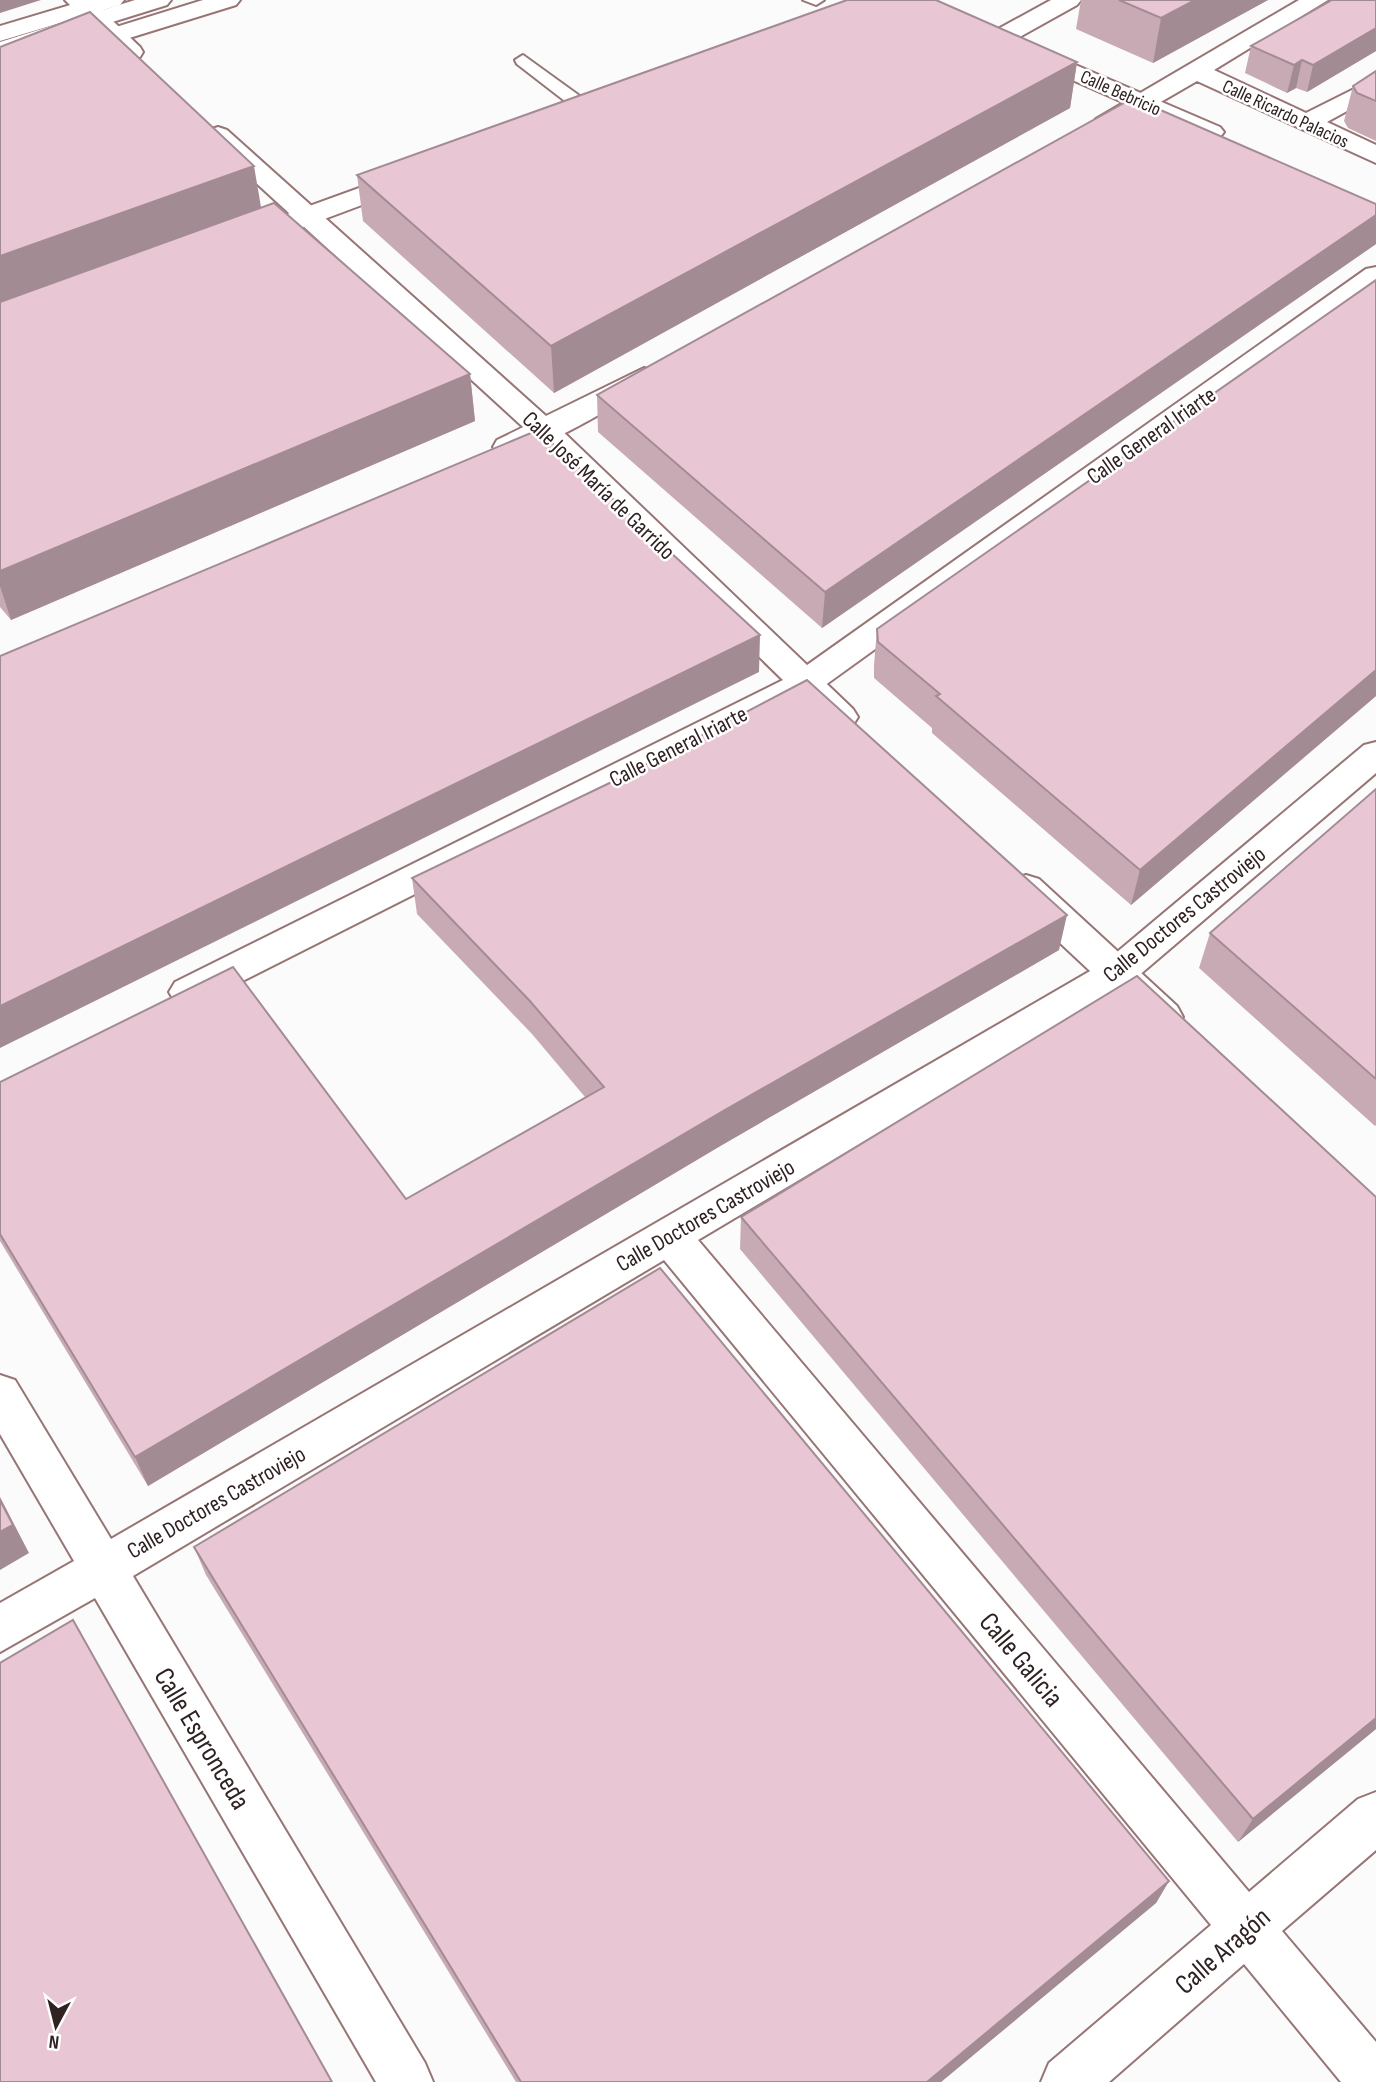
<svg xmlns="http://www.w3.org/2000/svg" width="1376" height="2082" viewBox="0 0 1376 2082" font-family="'Sofia Sans Condensed',sans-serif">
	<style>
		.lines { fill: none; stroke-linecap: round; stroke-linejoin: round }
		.service-casing { stroke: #977574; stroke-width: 4 }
		.pedestrian-casing { stroke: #977574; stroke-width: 4 }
		.minor-casing { stroke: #977574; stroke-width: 4 }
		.tertiary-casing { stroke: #977574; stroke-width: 4 }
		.service { fill: #fff; fill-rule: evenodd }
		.pedestrian { fill: #fff; fill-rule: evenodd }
		.minor { fill: #fff; fill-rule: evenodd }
		.tertiary { fill: #fff; fill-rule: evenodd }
		.wall { fill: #c8aab5 }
		.shaded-wall { fill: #a38b94 }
		.building { fill: #e9c6d3; stroke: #a38b94; stroke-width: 2 }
		.labels { text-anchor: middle; stroke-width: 5; stroke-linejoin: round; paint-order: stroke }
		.far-street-label { font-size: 19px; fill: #302222; stroke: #fff }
		.street-label { font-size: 23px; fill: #302222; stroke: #fff }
		.near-street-label { font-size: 28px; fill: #302222; stroke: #fff }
	</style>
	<rect width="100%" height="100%" fill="#fbfbfb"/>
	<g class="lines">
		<g class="service-casing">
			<path id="service" d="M 803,0 L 824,0 L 816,5 Z
				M 523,55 L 595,107 L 598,111 L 595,115 L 583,115 L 517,64 L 515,60 Z"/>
		</g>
		<g class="pedestrian-casing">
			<path id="pedestrian" d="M 135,0 L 171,0 L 167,5 L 0,57 L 0,42 Z
				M 1051,0 L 1081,0 L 1077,5 L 1007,44 L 989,44 L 986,39 L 989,34 Z"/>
		</g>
		<g class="minor-casing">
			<path id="minor" d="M 87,0 L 124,0 L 120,5 L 0,41 L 0,26 Z
				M 203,0 L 240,0 L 236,5 L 0,78 L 0,63 Z
				M 1299,0 L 1328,0 L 1214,70 L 1306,113 L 1376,78 L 1376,95 L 1327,122 L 1376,145 L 1376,163 L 1197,81 L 1114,129 L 1096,129 L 1092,124 L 1096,119 Z
				M 409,170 L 418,172 L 422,178 L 418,184 L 255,245 L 235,245 L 231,239 L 235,233 Z
				M 1376,267 L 1376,288 L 817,691 L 201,1002 L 188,1007 L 175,1002 L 169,992 L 175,982 L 793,675 L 1366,269 Z
				M 644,368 L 654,371 L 659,377 L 654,383 C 623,400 529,461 497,454 L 493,447 L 497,440 Z
				M 1376,742 L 1376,773 L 1130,983 L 698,1240 L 1249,1892 L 1358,1799 L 1376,1792 L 1376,1850 L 1282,1931 L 1376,2042 L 1376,2082 L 1341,2082 L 1244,1964 L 1109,2082 L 1041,2082 L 1049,2063 L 1211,1925 L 664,1260 L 133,1576 L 425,2063 L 433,2082 L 376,2082 L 95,1598 L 0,1652 L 0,1603 L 74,1561 L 0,1434 L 0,1375 L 15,1380 L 111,1539 L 1104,963 L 1364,745 Z"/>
		</g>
		<g class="tertiary-casing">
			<path id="tertiary" d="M 65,0 L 91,0 L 140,47 L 143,52 L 140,57 L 122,57 Z
				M 1029,45 L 1220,127 L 1224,132 L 1220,137 L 1202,137 L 1020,57 L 1017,52 L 1020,47 Z
				M 218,127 L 227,130 L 556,425 L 853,709 L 858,717 L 853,725 L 841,729 L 829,725 L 534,437 L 209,140 L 205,135 L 209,130 Z
				M 1026,875 L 1039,879 L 1177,1006 L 1183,1017 L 1177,1028 L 1164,1032 L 1151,1028 L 1013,899 L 1008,889 L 1013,879 Z"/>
		</g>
		<use href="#service" class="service"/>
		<use href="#pedestrian" class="pedestrian"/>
		<use href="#minor" class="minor"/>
		<use href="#tertiary" class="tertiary"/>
	</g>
	<path class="wall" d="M 1081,0 L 1268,0 L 1153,63 L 1076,29 Z
		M 1376,0 L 1376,51 L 1307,92 L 1296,88 L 1287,93 L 1245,73 L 1251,46 Z
		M 0,47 L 261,208 L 470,374 L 475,421 L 11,620 L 0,607 Z
		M 1077,62 L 1070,108 L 554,393 L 363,221 L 357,175 Z
		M 1376,71 L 1376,141 L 1348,128 L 1344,121 L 1353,86 Z
		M 1376,204 L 1376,244 L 822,628 L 598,432 L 597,395 Z
		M 1376,280 L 1376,696 L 1131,905 L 932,733 L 932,728 L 874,678 L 874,665 L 877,629 Z
		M 1376,789 L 1376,1125 L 1375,1126 L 1199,968 L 1210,933 Z
		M 412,878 L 1059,950 L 722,1145 L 148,1486 L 0,1241 L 0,1082 L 406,1199 L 585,1097 L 532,1034 L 417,914 Z
		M 741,1217 L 1376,1729 L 1238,1842 L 740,1249 Z
		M 194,1547 L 1169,1881 L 1156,1903 L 941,2082 L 516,2082 L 206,1575 Z"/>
	<path class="shaded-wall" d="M 0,0 L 41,0 L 0,13 Z
		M 1195,0 L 1268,0 L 1153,63 L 1161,18 Z
		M 1376,28 L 1376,51 L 1307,92 L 1313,65 Z
		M 1302,60 L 1296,88 L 1287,93 L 1294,65 Z
		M 1077,62 L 1070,108 L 554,393 L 551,346 Z
		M 254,166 L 262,213 L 0,307 L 0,256 Z
		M 1376,215 L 1376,244 L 822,628 L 825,592 Z
		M 470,374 L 475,421 L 11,620 L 0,586 L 0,571 Z
		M 760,635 L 759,672 L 0,1048 L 0,1006 Z
		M 1376,670 L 1376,696 L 1131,905 L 1140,870 Z
		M 1067,915 L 1059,950 L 722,1145 L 148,1486 L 135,1457 L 723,1111 Z
		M 0,1497 L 29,1553 L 0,1570 Z
		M 1376,1718 L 1376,1729 L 1238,1842 L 1253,1819 Z
		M 1169,1881 L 1156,1903 L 941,2082 L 927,2082 Z"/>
	<path class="building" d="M 847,0 L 936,0 L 1077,62 L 551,346 L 357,175 Z
		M 1119,0 L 1195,0 L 1161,18 Z
		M 1332,0 L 1376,0 L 1376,28 L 1313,65 L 1302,60 L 1294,65 L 1251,46 Z
		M 90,12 L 254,166 L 0,256 L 0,47 Z
		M 1376,71 L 1376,101 L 1357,93 L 1353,86 Z
		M 1133,98 L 1376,204 L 1376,215 L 825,592 L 597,395 Z
		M 274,203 L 470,374 L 0,571 L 0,302 Z
		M 1376,280 L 1376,670 L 1140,870 L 936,696 L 940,694 L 878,642 L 877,629 Z
		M 538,430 L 760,635 L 0,1006 L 0,656 Z
		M 807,680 L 1067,915 L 723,1111 L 135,1457 L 0,1234 L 0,1082 L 233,967 L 406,1199 L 604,1087 L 529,1000 L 412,878 L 622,777 Z
		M 1376,789 L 1376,1079 L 1210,933 Z
		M 1137,976 L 1376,1197 L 1376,1718 L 1253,1819 L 741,1217 Z
		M 660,1268 L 1169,1881 L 927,2082 L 521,2082 L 194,1547 Z
		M 0,1500 L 13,1525 L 0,1532 Z
		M 73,1620 L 332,2082 L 0,2082 L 0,1663 Z"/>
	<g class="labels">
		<g class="far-street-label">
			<text transform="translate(1121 92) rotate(24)" y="7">Calle Bebricio</text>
			<text transform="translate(1286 113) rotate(25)" y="7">Calle Ricardo Palacios</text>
		</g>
		<g class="street-label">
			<text transform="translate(1151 435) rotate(-35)" y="8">Calle General Iriarte</text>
			<text transform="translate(599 485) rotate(44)" y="8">Calle José María de Garrido</text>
			<text transform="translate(678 746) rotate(-27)" y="8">Calle General Iriarte</text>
			<text transform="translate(1184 914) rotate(-39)" y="8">Calle Doctores Castroviejo</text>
			<text transform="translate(705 1215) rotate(-30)" y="8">Calle Doctores Castroviejo</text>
			<text transform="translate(216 1502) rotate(-30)" y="8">Calle Doctores Castroviejo</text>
		</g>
		<g class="near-street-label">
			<text transform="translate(1022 1659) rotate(50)" y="10">Calle Galicia</text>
			<text transform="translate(203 1738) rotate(59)" y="10">Calle Espronceda</text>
			<text transform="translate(1222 1950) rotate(-41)" y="10">Calle Aragón</text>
		</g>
	</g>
	<g transform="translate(56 2026) rotate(187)" stroke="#ffffff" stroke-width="5" paint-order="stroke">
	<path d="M0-5L12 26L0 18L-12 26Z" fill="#302222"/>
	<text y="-10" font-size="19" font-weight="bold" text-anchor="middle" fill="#302222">N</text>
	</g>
</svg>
